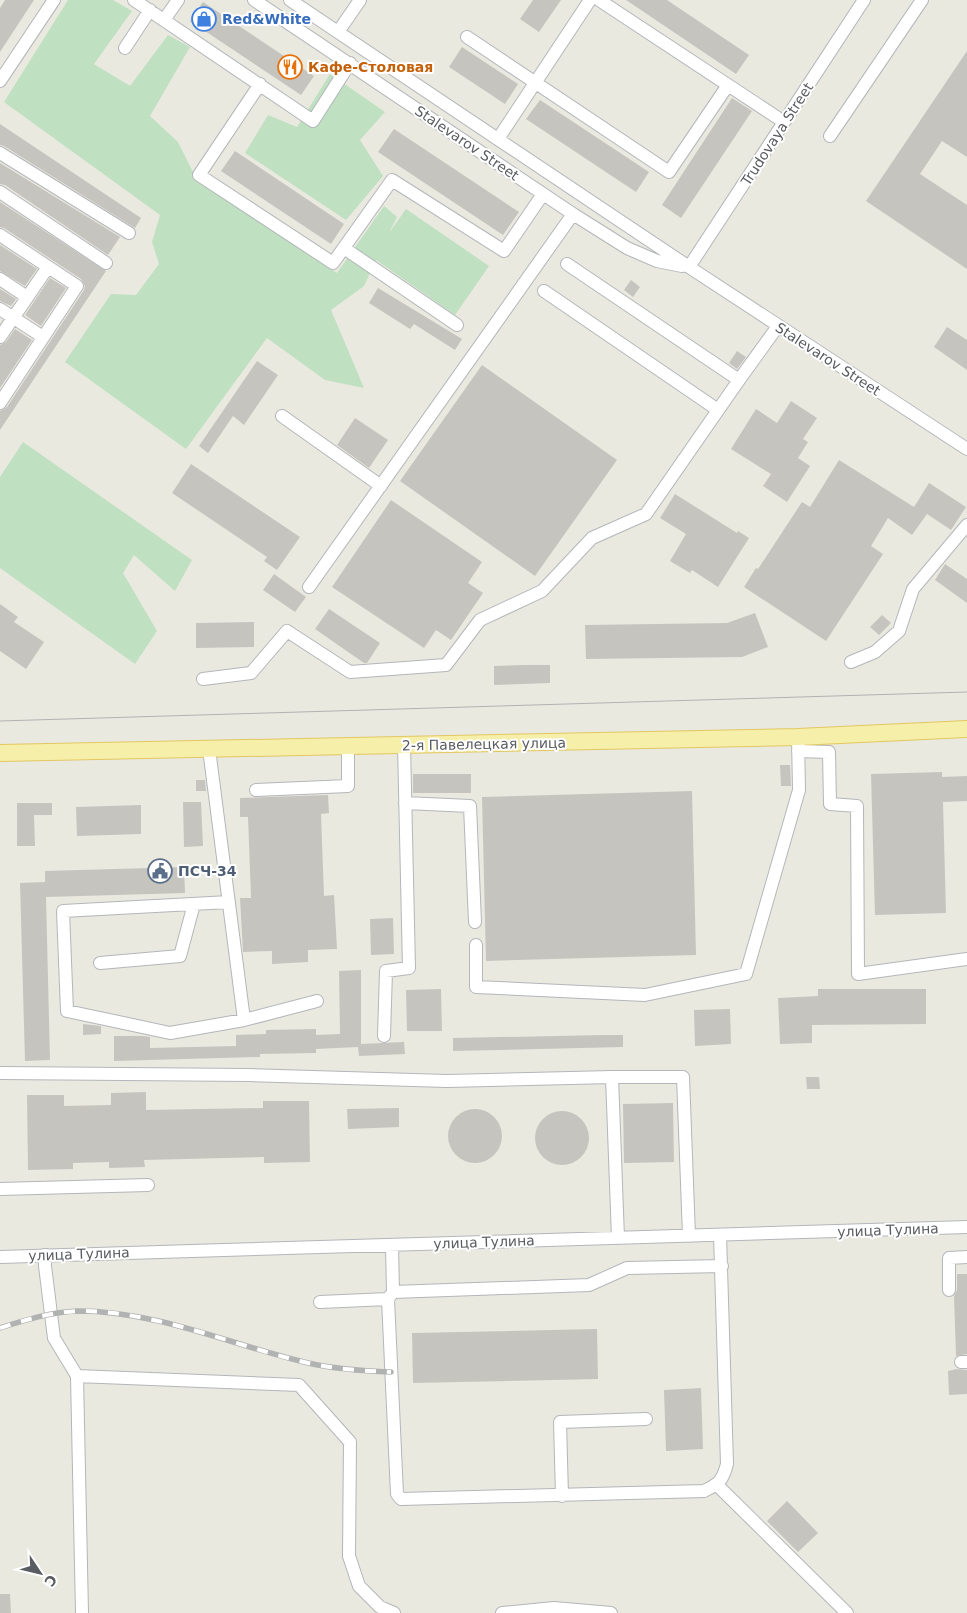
<svg xmlns="http://www.w3.org/2000/svg" width="967" height="1613" viewBox="0 0 967 1613" font-family="'DejaVu Sans',sans-serif">
	<style>
		.green { fill: #bfe0c1 }
		.building { fill: #c6c4be }
		.lines { fill: none; stroke-linecap: round; stroke-linejoin: round }
		.minor-casing { stroke: #b3b6ba; stroke-width: 14 }
		.major-casing { stroke: #e2c761; stroke-width: 18 }
		.minor { stroke: #fff; stroke-width: 12 }
		.major { stroke: #f6efa9; stroke-width: 16 }
		.tram { stroke: #b1b2b2; stroke-width: 1 }
		.rail-casing { stroke: #b1b2b2; stroke-width: 5.5 }
		.rail { stroke: #fff; stroke-width: 4; stroke-dasharray: 11; stroke-linecap: butt }
		.labels { text-anchor: middle; stroke-width: 4; stroke-linejoin: round; paint-order: stroke }
		.shop-label { font-size: 14px; font-weight: bold; fill: #366cbe; stroke: #fff; text-anchor: start }
		.food-label { font-size: 14px; font-weight: bold; fill: #c56008; stroke: #fff; text-anchor: start }
		.street-label { font-size: 14px; fill: #595c60; stroke: #fff }
		.service-label { font-size: 14px; font-weight: bold; fill: #4e5e75; stroke: #fff; text-anchor: start }
	</style>
	<rect width="100%" height="100%" fill="#eae9e0"/>
	<path class="green" d="M 68,0 L 113,0 L 132,11 L 94,64 L 130,86 L 168,35 L 190,47 L 150,116 L 178,142 L 198,182 L 337,273 L 384,206 L 397,217 L 389,233 L 406,209 L 489,266 L 455,315 L 376,260 L 364,286 L 331,310 L 364,388 L 325,380 L 267,338 L 186,449 L 65,362 L 111,294 L 136,295 L 159,264 L 152,242 L 160,215 L 4,102 Z
		M 330,74 L 385,112 L 360,140 L 383,176 L 346,220 L 245,153 L 268,115 L 297,127 Z
		M 23,442 L 192,560 L 175,591 L 134,555 L 123,573 L 157,631 L 135,664 L 0,568 L 0,477 Z"/>
	<path class="building" d="M 5,0 L 34,0 L 0,52 L 0,8 Z
		M 533,0 L 561,0 L 539,32 L 520,19 Z
		M 626,0 L 667,0 L 749,55 L 736,74 Z
		M 203,2 L 314,76 L 301,95 L 190,21 Z
		M 462,47 L 518,84 L 505,104 L 449,67 Z
		M 967,51 L 967,157 L 942,141 L 920,174 L 967,205 L 967,269 L 866,201 Z
		M 732,98 L 752,111 L 681,218 L 662,205 Z
		M 540,100 L 649,172 L 636,192 L 526,119 Z
		M 0,124 L 141,218 L 135,228 L 4,146 L 0,145 Z
		M 394,129 L 519,212 L 503,235 L 378,152 Z
		M 235,151 L 344,224 L 331,244 L 221,171 Z
		M 0,163 L 120,237 L 108,255 L 5,185 L 0,184 Z
		M 0,202 L 106,271 L 0,430 L 0,411 L 7,407 L 84,290 L 85,286 L 81,279 L 4,228 L 0,227 Z
		M 0,245 L 37,269 L 25,286 L 0,271 Z
		M 50,278 L 66,288 L 41,326 L 25,315 Z
		M 631,280 L 640,287 L 633,297 L 624,290 Z
		M 378,288 L 462,339 L 455,350 L 414,324 L 410,329 L 369,303 Z
		M 0,289 L 16,299 L 11,306 L 0,301 Z
		M 947,327 L 967,340 L 967,370 L 934,347 Z
		M 15,329 L 32,340 L 0,388 L 0,345 L 6,342 Z
		M 737,351 L 746,357 L 737,369 L 729,363 Z
		M 257,361 L 278,375 L 244,425 L 233,416 L 208,453 L 199,446 Z
		M 482,365 L 617,460 L 535,576 L 400,481 Z
		M 791,401 L 817,418 L 803,439 L 808,442 L 798,458 L 810,466 L 787,502 L 763,486 L 771,474 L 731,449 L 756,409 L 777,423 Z
		M 355,418 L 388,440 L 369,468 L 337,445 Z
		M 839,460 L 914,507 L 929,483 L 966,507 L 951,530 L 927,514 L 912,535 L 888,518 L 871,546 L 883,554 L 826,641 L 744,587 L 756,568 L 758,569 L 802,502 L 810,507 Z
		M 191,464 L 300,537 L 277,570 L 264,561 L 267,557 L 172,493 Z
		M 675,494 L 737,533 L 738,531 L 749,538 L 718,587 L 692,570 L 690,573 L 670,561 L 686,534 L 660,518 Z
		M 391,500 L 482,562 L 468,583 L 483,593 L 451,640 L 436,630 L 424,648 L 332,587 Z
		M 945,564 L 967,579 L 967,603 L 935,580 Z
		M 274,574 L 306,597 L 295,612 L 263,590 Z
		M 0,604 L 18,617 L 14,622 L 44,642 L 26,669 L 0,651 Z
		M 329,609 L 380,643 L 367,663 L 364,663 L 315,629 Z
		M 755,613 L 768,647 L 742,657 L 586,659 L 585,625 L 727,623 Z
		M 882,615 L 891,623 L 879,635 L 870,627 Z
		M 254,622 L 254,647 L 196,648 L 196,623 Z
		M 524,665 L 550,665 L 550,683 L 494,685 L 494,666 Z
		M 780,765 L 790,765 L 791,786 L 781,786 Z
		M 942,772 L 942,777 L 967,776 L 967,801 L 943,802 L 946,913 L 875,915 L 871,774 Z
		M 413,774 L 471,774 L 471,793 L 413,793 Z
		M 196,780 L 205,780 L 206,791 L 196,791 Z
		M 692,791 L 696,955 L 486,961 L 482,797 Z
		M 328,795 L 329,813 L 321,814 L 324,896 L 334,895 L 337,949 L 308,950 L 308,962 L 272,964 L 272,951 L 243,952 L 240,898 L 251,898 L 248,817 L 240,817 L 240,798 Z
		M 183,802 L 201,802 L 203,846 L 184,847 Z
		M 17,803 L 52,803 L 52,815 L 34,815 L 35,846 L 17,846 Z
		M 141,805 L 141,834 L 77,836 L 76,807 Z
		M 184,867 L 185,893 L 46,897 L 50,1060 L 25,1061 L 20,883 L 45,882 L 45,871 Z
		M 393,918 L 394,954 L 371,955 L 370,919 Z
		M 361,970 L 361,1044 L 404,1042 L 405,1054 L 359,1056 L 358,1047 L 316,1049 L 316,1053 L 260,1054 L 260,1057 L 114,1061 L 114,1036 L 143,1036 L 150,1037 L 150,1048 L 236,1046 L 236,1035 L 266,1034 L 266,1030 L 316,1029 L 316,1035 L 340,1034 L 339,971 Z
		M 441,989 L 442,1031 L 407,1031 L 406,990 Z
		M 818,989 L 926,989 L 926,1024 L 812,1025 L 812,1043 L 780,1044 L 778,998 L 818,996 Z
		M 730,1009 L 731,1044 L 695,1046 L 694,1010 Z
		M 83,1024 L 101,1026 L 101,1034 L 83,1035 Z
		M 604,1035 L 623,1035 L 623,1047 L 453,1051 L 453,1038 Z
		M 806,1077 L 819,1077 L 820,1089 L 807,1089 Z
		M 146,1092 L 146,1110 L 263,1108 L 263,1101 L 309,1101 L 310,1162 L 264,1163 L 264,1157 L 144,1160 L 145,1167 L 109,1168 L 109,1162 L 73,1163 L 73,1169 L 28,1170 L 27,1095 L 64,1095 L 64,1106 L 111,1105 L 111,1093 Z
		M 673,1103 L 674,1162 L 624,1163 L 623,1104 Z
		M 399,1108 L 399,1127 L 348,1129 L 347,1109 Z
		M448 1136a27 27 0 1 1 54 0a27 27 0 1 1-54 0Z
		M535 1138a27 27 0 1 1 54 0a27 27 0 1 1-54 0Z
		M 957,1274 L 967,1274 L 967,1354 L 956,1356 L 954,1296 L 957,1290 Z
		M 597,1329 L 598,1379 L 413,1383 L 412,1333 Z
		M 957,1369 L 967,1370 L 967,1394 L 949,1395 L 948,1371 Z
		M 701,1388 L 703,1449 L 666,1451 L 664,1390 Z
		M 787,1501 L 818,1533 L 798,1552 L 767,1521 Z
		M 0,1594 L 10,1594 L 11,1613 L 0,1613 Z"/>
	<g class="lines">
		<g class="minor-casing">
			<path id="minor" d="M 134,0 L 313,121 L 350,63
				M 254,0 L 573,214 L 627,248 L 657,261 L 682,266
				M 290,0 L 689,267 L 967,449
				M 599,0 L 784,122
				M 164,20 L 178,0
				M 338,32 L 360,0
				M 467,37 L 669,172 L 728,85
				M 125,48 L 150,10
				M 0,81 L 54,0
				M 260,84 L 199,175 L 333,263 L 392,180 L 504,251 L 543,194
				M 830,136 L 922,0
				M 498,139 L 590,0
				M 0,153 L 129,233
				M 0,192 L 106,263
				M 0,235 L 77,286 L 0,403
				M 344,248 L 457,325
				M 567,264 L 739,380
				M 689,267 L 864,0
				M 0,279 L 27,297
				M 544,291 L 718,410
				M 0,309 L 43,337
				M 0,337 L 48,267
				M 282,416 L 381,486
				M 309,587 L 573,214
				M 851,662 L 875,652 L 899,631 L 913,589 L 967,525
				M 203,679 L 251,673 L 287,631 L 350,672 L 446,665 L 480,620 L 542,591 L 592,538 L 646,514 L 739,380 L 778,326
				M 209,749 L 244,1020
				M 798,751 L 829,752 L 830,804 L 857,806 L 858,974 L 967,959
				M 256,790 L 348,786 L 348,746
				M 405,803 L 470,806 L 475,922
				M 229,902 L 63,911 L 67,1011 L 170,1033 L 244,1020 L 317,1001
				M 476,945 L 476,987 L 645,995 L 746,974 L 799,790 L 798,737
				M 100,963 L 180,956 L 194,904
				M 384,1036 L 386,971 L 409,968 L 404,745
				M 0,1073 L 249,1075 L 447,1081 L 612,1077 L 618,1238
				M 612,1077 L 683,1077 L 689,1236
				M 0,1189 L 148,1185
				M 392,1245 L 393,1292 L 388,1299 L 397,1494 L 401,1499 L 704,1491 C 719,1484 723,1480 727,1464 L 720,1235
				M 45,1255 L 45,1266 L 54,1338 L 77,1376 L 82,1613
				M 0,1257 L 967,1227
				M 949,1290 L 949,1258 L 967,1257
				M 393,1292 L 589,1285 L 627,1268 L 722,1266
				M 320,1302 L 388,1299
				M 961,1362 L 967,1362
				M 77,1376 L 299,1385 L 350,1442 L 349,1556 L 359,1586 L 380,1607 L 394,1613
				M 717,1485 L 847,1613
				M 562,1496 L 560,1422 L 646,1419
				M 502,1613 L 554,1608 L 611,1613"/>
		</g>
		<g class="major-casing">
			<path id="major" d="M 0,753 L 798,737 L 967,729"/>
		</g>
		<use href="#minor" class="minor"/>
		<use href="#major" class="major"/>
		<path class="tram" d="M 0,721 L 967,692"/>
		<g class="rail-casing">
			<path id="rail" d="M 0,1328 C 25,1320 51,1312 78,1311 C 158,1311 231,1345 308,1363 C 335,1369 364,1371 391,1372"/>
		</g>
		<use href="#rail" class="rail"/>
	</g>
	<defs>
		<g id="shop-ring" transform="scale(1.25)"><circle r="9.5" fill="#fff" stroke="#3f7fe0" stroke-width="1.5"/><path d="M-5-2.5h2.3a2.7 3.5 0 0 1 5.4 0H5L5.5 6h-11ZM-1.5-2.5h3a1.5 2.3 0 0 0-3 0Z" fill="#3f7fe0"/></g>
		<g id="restaurant-ring" transform="scale(1.25)"><circle r="9.5" fill="#fff" stroke="#e8710a" stroke-width="1.5"/><path d="M-5-6h1v4h1v-4h1v4h1v-4h1v5L-1.5 .5V6h-2V.5L-5-1ZM5-6V6H3V1.5H1.5Q1.5-4 5-6Z" fill="#e8710a"/></g>
		<g id="civic-ring" transform="scale(1.25)"><circle r="9.5" fill="#fff" stroke="#5c6f8a" stroke-width="1.5"/><path d="M-.6-6.5H3V-4.5H.6V-3L4-1V1h2V6H-6V1h2V-1L-.6-3ZM-1.2 2.5V6h2.4V2.5Z" fill="#5c6f8a"/></g>
	</defs>
	<g fill-rule="evenodd">
		<use href="#shop-ring" x="204" y="19"/>
		<use href="#restaurant-ring" x="290" y="67"/>
		<use href="#civic-ring" x="160" y="871"/>
	</g>
	<g class="labels">
		<g class="shop-label">
			<text x="222" y="24">Red&amp;White</text>
		</g>
		<g class="food-label">
			<text x="308" y="72">Кафе-Столовая</text>
		</g>
		<g class="street-label">
			<text transform="translate(777 134) rotate(-57)" y="5">Trudovaya Street</text>
			<text transform="translate(467 143) rotate(34)" y="5">Stalevarov Street</text>
			<text transform="translate(828 359) rotate(33)" y="5">Stalevarov Street</text>
			<text transform="translate(484 744) rotate(-1)" y="5">2-я Павелецкая улица</text>
			<text transform="translate(888 1230) rotate(-2)" y="5">улица Тулина</text>
			<text transform="translate(484 1242) rotate(-2)" y="5">улица Тулина</text>
			<text transform="translate(79 1254) rotate(-2)" y="5">улица Тулина</text>
		</g>
		<g class="service-label">
			<text x="178" y="876">ПСЧ-34</text>
		</g>
	</g>
	<g transform="translate(40 1573) rotate(125)" stroke="#ffffff" stroke-width="4" paint-order="stroke">
	<path d="M0-4L9 19L0 12L-9 19Z" fill="#595c60"/>
	<text y="-8" font-size="14" font-weight="bold" text-anchor="middle" fill="#595c60">С</text>
	</g>
</svg>
